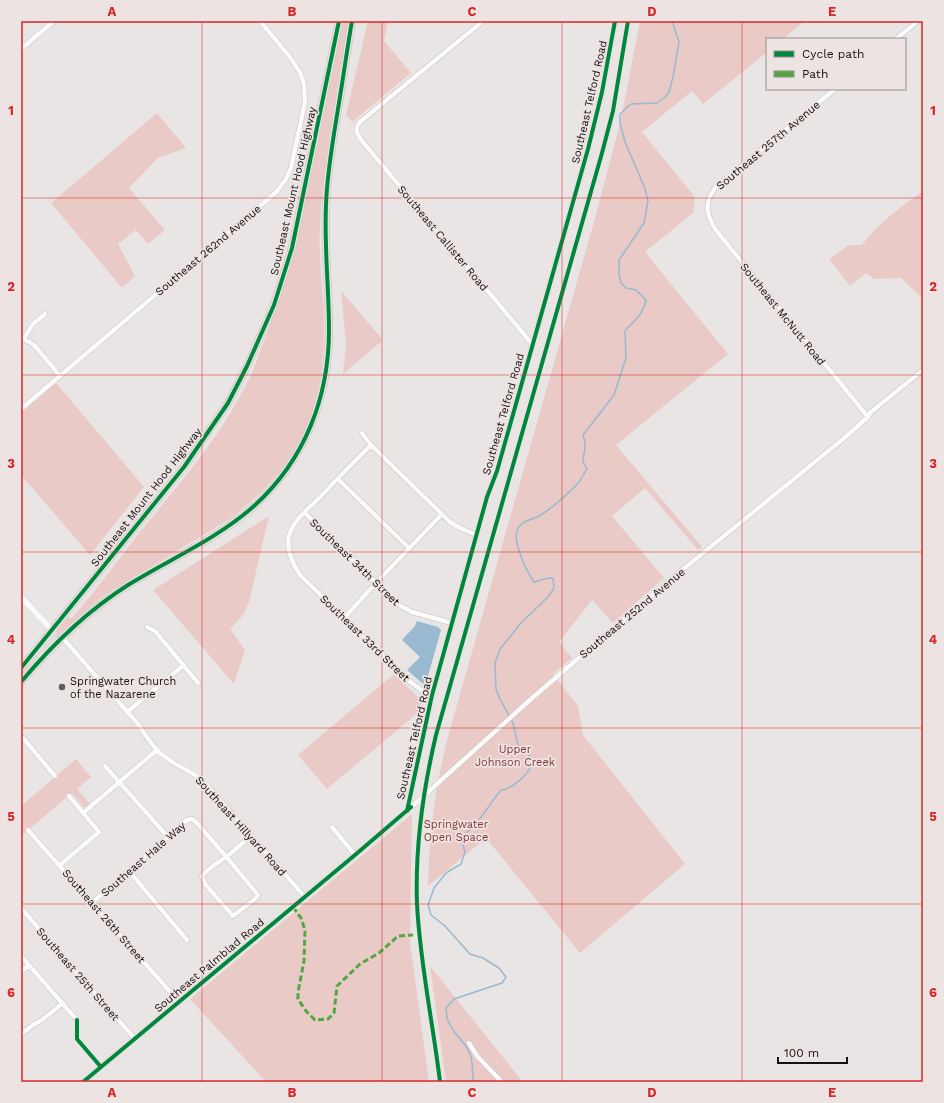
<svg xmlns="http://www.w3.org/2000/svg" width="944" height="1103" viewBox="0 0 944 1103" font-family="'Work Sans',sans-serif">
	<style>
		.green { fill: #e9cac6 }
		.water { fill: #98b9cf }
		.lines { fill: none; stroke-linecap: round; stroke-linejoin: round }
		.stream { stroke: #98b9cf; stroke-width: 1.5 }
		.minor-casing { stroke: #c4c0c0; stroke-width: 5.5 }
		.tertiary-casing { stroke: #c4c0c0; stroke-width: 6 }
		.trunk-casing { stroke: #c4c1c1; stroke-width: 8 }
		.minor { stroke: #fcfbfb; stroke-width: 4.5 }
		.tertiary { stroke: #fcfbfb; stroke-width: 5.5 }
		.trunk { stroke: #e4dcdc; stroke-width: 7 }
		.quiet { stroke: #51a842; stroke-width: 3; stroke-dasharray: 6 3; stroke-linecap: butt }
		.cycleway-casing { stroke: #ede3e2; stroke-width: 6 }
		.cycleway { stroke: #00873e; stroke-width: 4 }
		.grid { fill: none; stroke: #d62828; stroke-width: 1; stroke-opacity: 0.55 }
		.poi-dot { fill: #5f5b5b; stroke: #ede3e2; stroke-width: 1.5 }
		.labels { text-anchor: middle; stroke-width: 3.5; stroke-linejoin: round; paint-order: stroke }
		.street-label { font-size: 11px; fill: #141110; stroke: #ede3e2 }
		.poi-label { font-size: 11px; fill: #141110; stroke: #ede3e2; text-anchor: start }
		.park-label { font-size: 11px; fill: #823b34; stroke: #ede3e2 }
		.neatline { fill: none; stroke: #d62828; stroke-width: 1.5 }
		.grid-label { font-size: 13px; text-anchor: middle; font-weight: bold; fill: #d62828 }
	</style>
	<rect width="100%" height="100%" fill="#eae5e5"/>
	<path class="green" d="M 343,21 L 348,21 C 344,43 341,65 337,87 C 330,133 322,177 320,224 C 318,255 323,287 324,318 C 326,406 301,465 230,519 L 112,590 L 99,599 L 58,635 L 57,631 L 68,617 L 72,618 C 96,591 117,561 140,532 C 180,483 222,435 250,377 C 255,367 258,356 262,346 C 275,312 287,278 297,243 Z
		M 368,21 L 388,21 L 384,41 L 411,73 L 352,122 L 346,115 Z
		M 640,21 L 805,21 L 783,39 L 767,39 L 767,52 L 703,104 L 692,91 L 642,132 L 695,197 L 693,213 L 645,252 L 728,354 L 616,445 L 702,547 L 698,550 L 645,488 L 612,516 L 664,578 L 613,623 L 592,600 L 559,642 L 572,658 L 553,674 L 578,706 L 583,735 L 685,864 L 580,953 L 486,838 L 428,886 C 429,837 435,788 447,740 L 597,211 L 621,119 Z
		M 157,113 L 186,148 L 158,158 L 129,188 L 165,230 L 148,244 L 136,230 L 118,244 L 135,276 L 122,288 L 51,203 Z
		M 923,191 L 923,299 L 901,278 L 874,279 L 866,273 L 850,286 L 829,259 L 849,245 L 862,245 C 878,223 901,207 923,191 Z
		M 341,291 L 383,340 L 343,374 L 346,343 Z
		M 56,383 L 144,487 L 90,555 L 21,475 L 21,413 Z
		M 269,516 L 249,602 L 244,614 L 230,629 L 245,650 L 234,684 L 153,590 Z
		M 394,674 L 422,701 L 420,711 L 327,789 L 298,755 Z
		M 76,759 L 91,777 L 77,789 L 90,804 L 86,808 L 84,807 L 72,793 L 21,836 L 21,806 Z
		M 412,814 L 410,942 L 429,1082 L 266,1082 L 190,999 Z
		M 430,966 L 523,1082 L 446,1082 Z"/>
	<path class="water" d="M 417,621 L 438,627 L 441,630 L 428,676 L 423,684 L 407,670 L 420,657 L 402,640 L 415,626 Z"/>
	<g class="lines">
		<path class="stream" d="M 474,1082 C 471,1072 474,1064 470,1054 C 466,1042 454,1035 449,1023 C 446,1019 447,1013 446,1008 L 454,999 L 502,983 L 506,977 L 499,968 L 483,958 L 470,954 L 445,926 L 431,915 L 428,905 L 434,888 L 446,873 L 461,864 L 465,852 L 461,837 C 479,824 488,806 501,790 C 514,788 526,776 532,765 L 531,759 L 528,754 L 518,745 L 513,723 L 499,697 L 496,689 L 495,663 L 500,649 L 521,623 L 548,597 L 554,588 L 553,578 C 546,577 541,581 534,582 C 527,572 513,543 517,531 C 520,521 531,520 539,516 C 550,510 570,492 579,482 C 582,478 584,473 587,469 C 580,458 584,459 585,448 C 586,444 584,439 583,435 L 614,395 L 626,358 L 625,331 C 634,321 644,313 646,300 L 636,290 L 626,288 L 621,283 L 619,274 L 619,260 L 644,223 L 648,200 L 644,186 L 625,142 L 620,123 L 620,114 L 631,104 L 657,103 L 665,97 L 669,92 L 673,77 L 679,42 L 672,21"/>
		<g class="minor-casing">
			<path id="minor" d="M 483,21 L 360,122 C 354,129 357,134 362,141 L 533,345
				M 896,39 L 918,21
				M 21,49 L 54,21
				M 835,89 L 715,188 C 704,203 706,213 715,229 L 868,417
				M 21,338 L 31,343 L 35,346 L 60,376
				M 24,339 L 32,325 L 45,314
				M 21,409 L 267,200 L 278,190 L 286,179 L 291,168 L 305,102 L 304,84 L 300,72 L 289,56 L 260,21
				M 362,433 L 371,445 L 450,522 L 460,528 L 477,535
				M 371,445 C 355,461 339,477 323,494 C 312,506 293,519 289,536 C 286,551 293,565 301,576 L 409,681 L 424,692 L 432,695
				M 338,479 L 409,548
				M 305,513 L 399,605 L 412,612 L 452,623
				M 344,618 L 376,583 L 441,515
				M 147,627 L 155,631 L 198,683
				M 62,637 L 137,723 C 145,733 150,744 160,753 C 173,765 190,770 203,781 L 305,897
				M 127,712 L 184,665
				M 21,741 L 23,738 L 55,776
				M 105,766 L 168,837
				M 407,811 L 531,699 L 665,584 L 843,439 L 868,417 L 871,412 L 923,370
				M 83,813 L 157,750
				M 332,827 L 355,855
				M 28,830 L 179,1002
				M 60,865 L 99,832 L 69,796
				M 129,871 L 187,940
				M 92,903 L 187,820 L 192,819 L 196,822 L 223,853 L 229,860 L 258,895 L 255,899 L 233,916 L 205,884 L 202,876 C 209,867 220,862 230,854 L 251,836
				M 21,908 L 135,1039
				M 21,956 L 77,1020
				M 21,972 L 29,965
				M 21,1034 L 33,1025 L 42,1020 L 63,1003
				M 469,1043 L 477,1056 L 502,1082"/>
		</g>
		<g class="tertiary-casing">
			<path id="tertiary" d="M 21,597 L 52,630
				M 83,1082 L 406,812 L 409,802 L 432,695 L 487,497 L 497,471 L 588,149 L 602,92 L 615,21"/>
		</g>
		<g class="trunk-casing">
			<path id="trunk" d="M 39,654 L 54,635 L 53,630
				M 21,668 L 184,467 L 228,403 L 247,366 L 274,305 L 292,248 L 339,21
				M 21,682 C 52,645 87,611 128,585 C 170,559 217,539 254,506 C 305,460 329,397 329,330 C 329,288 324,246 326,205 C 327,172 333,140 338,109 C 343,79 347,50 352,21"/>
		</g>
		<use href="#minor" class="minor"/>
		<use href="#tertiary" class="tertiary"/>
		<use href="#trunk" class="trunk"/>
		<path class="quiet" d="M 293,907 L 301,918 L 305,930 L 304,961 L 298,992 L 298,999 L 306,1011 L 315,1020 L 328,1019 L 334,1013 L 337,986 L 360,964 L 379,953 L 398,936 L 413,935"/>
		<g class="cycleway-casing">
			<path id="cycleway" d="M 21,668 L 184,467 L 228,403 L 247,366 L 274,305 L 292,248 L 339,21
				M 21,682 C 52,645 87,611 128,585 C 170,559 217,539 254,506 C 305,460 329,397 329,330 C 329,288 324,246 326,205 C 327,172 333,140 338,109 C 343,79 347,50 352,21
				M 407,811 L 432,695 L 487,497 L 497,471 L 588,149 L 602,92 L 615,21
				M 77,1020 L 77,1039 L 101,1067
				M 83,1082 L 355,855 L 411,807
				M 440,1082 C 433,1023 420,964 417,904 C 415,848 423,790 436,735 L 602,153 L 613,111 L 628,21"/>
		</g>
		<use href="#cycleway" class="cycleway"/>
	</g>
	<path class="grid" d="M 202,21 L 202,1082M 382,21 L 382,1082M 562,21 L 562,1082M 742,21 L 742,1082M 21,198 L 923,198M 21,375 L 923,375M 21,552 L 923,552M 21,728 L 923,728M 21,904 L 923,904"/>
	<circle class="poi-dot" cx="62" cy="687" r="4"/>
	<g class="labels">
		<g class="street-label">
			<text transform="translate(589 102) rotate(-77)" y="4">Southeast Telford Road</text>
			<text transform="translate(768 145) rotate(-40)" y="4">Southeast 257th Avenue</text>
			<text transform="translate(293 191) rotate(-77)" y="4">Southeast Mount Hood Highway</text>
			<text transform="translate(443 238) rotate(50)" y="4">Southeast Callister Road</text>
			<text transform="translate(208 250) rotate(-40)" y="4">Southeast 262nd Avenue</text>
			<text transform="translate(783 314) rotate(51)" y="4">Southeast McNutt Road</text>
			<text transform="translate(503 414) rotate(-74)" y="4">Southeast Telford Road</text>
			<text transform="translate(146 497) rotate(-52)" y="4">Southeast Mount Hood Highway</text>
			<text transform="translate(355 562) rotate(44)" y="4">Southeast 34th Street</text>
			<text transform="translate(632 613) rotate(-40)" y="4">Southeast 252nd Avenue</text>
			<text transform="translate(365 638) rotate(44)" y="4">Southeast 33rd Street</text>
			<text transform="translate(414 738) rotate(-77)" y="4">Southeast Telford Road</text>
			<text transform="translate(241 826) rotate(48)" y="4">Southeast Hillyard Road</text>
			<text transform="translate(143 859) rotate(-41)" y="4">Southeast Hale Way</text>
			<text transform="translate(104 916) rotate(49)" y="4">Southeast 26th Street</text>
			<text transform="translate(209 965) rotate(-40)" y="4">Southeast Palmblad Road</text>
			<text transform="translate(78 974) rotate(49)" y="4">Southeast 25th Street</text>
		</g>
		<g class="poi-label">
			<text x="70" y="685">Springwater Church<tspan x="70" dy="13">of the Nazarene</tspan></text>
		</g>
		<g class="park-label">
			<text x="515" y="753">Upper<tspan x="515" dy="13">Johnson Creek</tspan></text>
			<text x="456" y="828">Springwater<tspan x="456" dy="13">Open Space</tspan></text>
		</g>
	</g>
	<rect width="944" height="1103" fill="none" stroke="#ede3e2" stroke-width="44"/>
	<rect x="766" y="38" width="140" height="52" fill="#ede3e2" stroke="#968f8e"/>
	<rect x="774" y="51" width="20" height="6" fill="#00873e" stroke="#968f8e"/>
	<text x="802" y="58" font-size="12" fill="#141110">Cycle path</text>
	<rect x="774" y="71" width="20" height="6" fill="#51a842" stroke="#968f8e"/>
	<text x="802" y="78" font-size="12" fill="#141110">Path</text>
	<path d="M778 1057v6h69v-6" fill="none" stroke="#141110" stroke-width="2"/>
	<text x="784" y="1057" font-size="12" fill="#141110" stroke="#ede3e2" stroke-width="3" paint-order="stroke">100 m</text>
	<rect x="22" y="22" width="900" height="1059" class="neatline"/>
	<g class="grid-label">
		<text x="112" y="16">A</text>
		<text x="292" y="16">B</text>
		<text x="472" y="16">C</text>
		<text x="652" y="16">D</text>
		<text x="832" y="16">E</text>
		<text x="11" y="115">1</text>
		<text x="933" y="115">1</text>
		<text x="11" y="291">2</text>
		<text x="933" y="291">2</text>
		<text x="11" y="468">3</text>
		<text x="933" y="468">3</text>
		<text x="11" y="644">4</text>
		<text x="933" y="644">4</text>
		<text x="11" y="821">5</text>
		<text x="933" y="821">5</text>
		<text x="11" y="997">6</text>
		<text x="933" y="997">6</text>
		<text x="112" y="1097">A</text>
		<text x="292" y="1097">B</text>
		<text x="472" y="1097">C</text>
		<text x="652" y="1097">D</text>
		<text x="832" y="1097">E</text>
	</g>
</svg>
